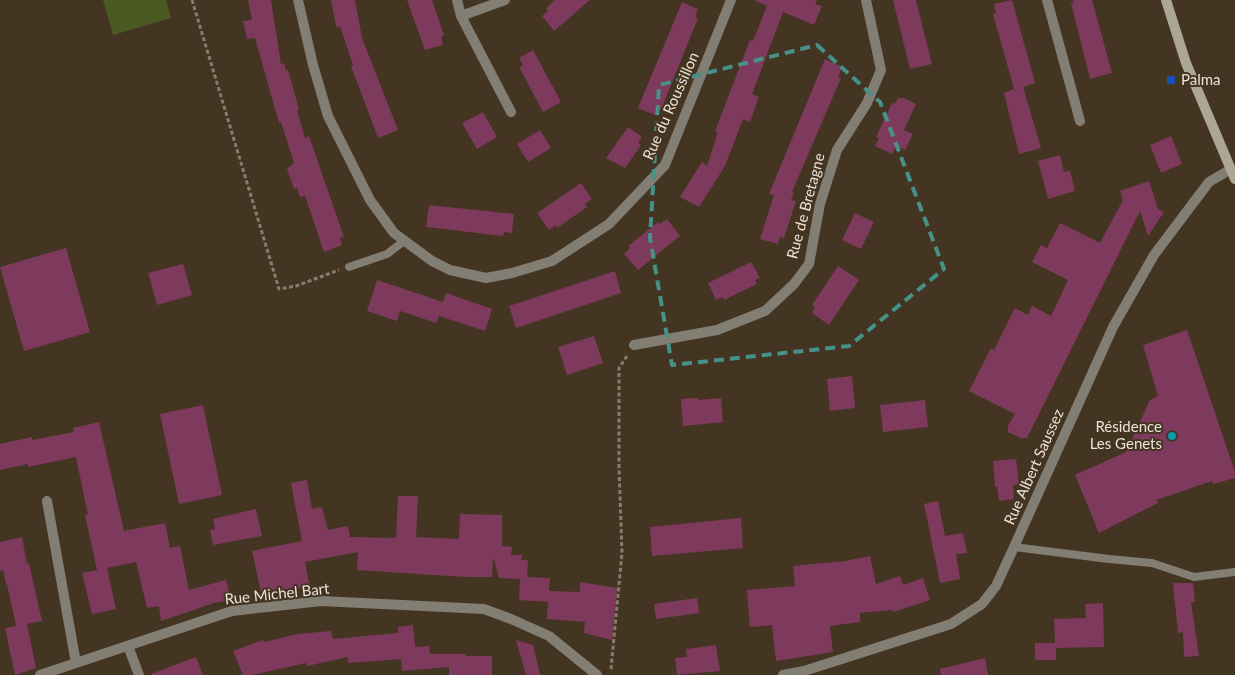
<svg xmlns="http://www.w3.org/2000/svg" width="1235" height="675" viewBox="0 0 1235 675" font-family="Lato,sans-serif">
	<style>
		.green { fill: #4b5a22 }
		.building { fill: #7d3a5c }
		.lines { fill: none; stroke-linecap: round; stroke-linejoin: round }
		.path { stroke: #887c6c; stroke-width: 3; stroke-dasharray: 4 2.5; stroke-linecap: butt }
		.service { stroke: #837e74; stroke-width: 8 }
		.minor { stroke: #837e74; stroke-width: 10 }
		.secondary { stroke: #ada595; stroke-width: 10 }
		.marked { fill: none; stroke: #469188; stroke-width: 4; stroke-dasharray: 10 6; stroke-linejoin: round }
		.transit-dot { fill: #1a4fb4; stroke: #433522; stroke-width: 2 }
		.culture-dot { fill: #0f9aa8; stroke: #433522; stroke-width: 2 }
		.labels { text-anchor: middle; stroke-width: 4; stroke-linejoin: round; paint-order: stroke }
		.poi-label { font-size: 15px; fill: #ece2d7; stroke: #433522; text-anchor: start }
		.street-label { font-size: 15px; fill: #ece2d7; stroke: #433522 }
	</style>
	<rect width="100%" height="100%" fill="#433522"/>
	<path class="green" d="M 103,0 L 166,0 L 171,18 L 113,35 Z"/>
	<path class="building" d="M 248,0 L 271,0 L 281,64 L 284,63 L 286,71 L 288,70 L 299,109 L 297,110 L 305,138 L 309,136 L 344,237 L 340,238 L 342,245 L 324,252 L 305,196 L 300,197 L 297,188 L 294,189 L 287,169 L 294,163 L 281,122 L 279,123 L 255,38 L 247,39 L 243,21 L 252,20 Z
		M 331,0 L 355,0 L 362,38 L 398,130 L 378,138 L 351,66 L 353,65 L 340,26 L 336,27 Z
		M 407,0 L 432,0 L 444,35 L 441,37 L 443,45 L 425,50 Z
		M 555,0 L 590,0 L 554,31 L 542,16 L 548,11 L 546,8 Z
		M 754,0 L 817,0 L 815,4 L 822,6 L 814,25 L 783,12 L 752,94 L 759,97 L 750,122 L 743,119 L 725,166 L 699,207 L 680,197 L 702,162 L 707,166 L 718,132 L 715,131 L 750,40 L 753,41 L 767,6 Z
		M 893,0 L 916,0 L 932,64 L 910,69 Z
		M 1012,0 L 1035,83 L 1023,87 L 1041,148 L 1019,154 L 1004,93 L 1014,89 L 993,14 L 996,13 L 994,4 Z
		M 1073,0 L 1092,0 L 1112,73 L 1090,79 L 1071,3 L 1074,3 Z
		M 682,2 L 698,9 L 695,17 L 698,18 L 661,110 L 658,108 L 655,115 L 638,108 Z
		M 533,50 L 561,102 L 543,112 L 519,67 L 523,65 L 519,58 Z
		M 825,59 L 842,67 L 838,77 L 841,78 L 792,192 L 794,193 L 791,200 L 796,201 L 784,238 L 780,237 L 778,244 L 760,239 L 774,195 L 769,194 Z
		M 898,98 L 904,98 L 916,104 L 904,130 L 913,134 L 905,150 L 896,146 L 892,154 L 875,146 L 879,138 L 876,137 L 892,103 L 895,104 Z
		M 483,112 L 497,137 L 477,149 L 462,123 Z
		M 628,127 L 642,137 L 638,143 L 641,145 L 625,168 L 606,158 Z
		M 540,130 L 551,148 L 528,162 L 517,144 Z
		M 1171,136 L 1182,164 L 1161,173 L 1150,145 Z
		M 1060,155 L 1064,172 L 1070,171 L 1075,191 L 1048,199 L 1038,161 Z
		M 1149,181 L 1158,209 L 1164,212 L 1148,236 L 1140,211 L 1027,438 L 1021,438 L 1008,432 L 1008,426 L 1015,414 L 969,391 L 991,348 L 994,350 L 1015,308 L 1028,315 L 1032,306 L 1051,316 L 1068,280 L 1032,262 L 1041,245 L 1047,248 L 1060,223 L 1100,243 L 1123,200 L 1120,191 Z
		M 581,183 L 592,199 L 585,204 L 587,207 L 557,228 L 556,225 L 549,230 L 537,213 Z
		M 429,205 L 514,214 L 512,233 L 504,232 L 503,236 L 426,227 Z
		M 855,213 L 874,222 L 861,249 L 842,240 Z
		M 667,219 L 680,236 L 638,270 L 624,254 L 630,248 L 628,246 L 658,222 L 660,224 Z
		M 66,248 L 90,332 L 24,351 L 0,267 Z
		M 751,262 L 760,278 L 755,280 L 757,284 L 724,300 L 723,297 L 716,300 L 708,283 Z
		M 183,264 L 192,295 L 157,305 L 148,273 Z
		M 838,266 L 859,280 L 829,325 L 812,313 L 815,307 L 812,305 Z
		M 615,271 L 621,293 L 516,328 L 509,306 Z
		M 377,280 L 443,302 L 446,293 L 492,309 L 485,331 L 439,316 L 436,323 L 400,311 L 397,321 L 367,311 Z
		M 1187,330 L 1235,472 L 1235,478 L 1213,484 L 1212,481 L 1156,500 L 1158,503 L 1099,533 L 1075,475 L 1126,452 L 1150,400 L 1158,396 L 1143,345 Z
		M 594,336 L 603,363 L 567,375 L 558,347 Z
		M 852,376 L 855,408 L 830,411 L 827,379 Z
		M 698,398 L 699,400 L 721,398 L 723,422 L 683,426 L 681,399 Z
		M 925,400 L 928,427 L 883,432 L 880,405 Z
		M 203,405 L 222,495 L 179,504 L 160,414 Z
		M 99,422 L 124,531 L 165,523 L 170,548 L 180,546 L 189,590 L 226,580 L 231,600 L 214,603 L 161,621 L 159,606 L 147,608 L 136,562 L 97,570 L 85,515 L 88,515 L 76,457 L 28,467 L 28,464 L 0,470 L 0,444 L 32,437 L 32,440 L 74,432 L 73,428 Z
		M 1016,459 L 1019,484 L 1013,485 L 1014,499 L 999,501 L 997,487 L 995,487 L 993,461 Z
		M 307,480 L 312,509 L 322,507 L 328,530 L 348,526 L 350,537 L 396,538 L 398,496 L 418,496 L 416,537 L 459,539 L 460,514 L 502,515 L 502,546 L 512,547 L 511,555 L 522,555 L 521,560 L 528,560 L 527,577 L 550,578 L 549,591 L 580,592 L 580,582 L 617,588 L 612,640 L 584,633 L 585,622 L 547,619 L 548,602 L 519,600 L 520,579 L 499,578 L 494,559 L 493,560 L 492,577 L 465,577 L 357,570 L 358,552 L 305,562 L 310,587 L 261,593 L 252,551 L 302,541 L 291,483 Z
		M 938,501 L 945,536 L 963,533 L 967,553 L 956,554 L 960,579 L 940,583 L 924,504 Z
		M 256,509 L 262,536 L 213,545 L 210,530 L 215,529 L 213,519 Z
		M 741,518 L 743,548 L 652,556 L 650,527 Z
		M 22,537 L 27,564 L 29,563 L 42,621 L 16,626 L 7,584 L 6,584 L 3,570 L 0,571 L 0,542 Z
		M 870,556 L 876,584 L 900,576 L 903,585 L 923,578 L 930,600 L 893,612 L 892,610 L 860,613 L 860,622 L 830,626 L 833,652 L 776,661 L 772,625 L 750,627 L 747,590 L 795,586 L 793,566 L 845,561 Z
		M 107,568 L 116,609 L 92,614 L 82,573 Z
		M 1173,583 L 1193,583 L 1195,602 L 1191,602 L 1199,656 L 1184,657 L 1183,632 L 1178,633 Z
		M 697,598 L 699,613 L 656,619 L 654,604 Z
		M 1103,603 L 1104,647 L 1056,648 L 1056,660 L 1035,660 L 1035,643 L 1055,643 L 1054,619 L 1086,618 L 1085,604 Z
		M 27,624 L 36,668 L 15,675 L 5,628 Z
		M 413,625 L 415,647 L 429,646 L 430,654 L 466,654 L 466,656 L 492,656 L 492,675 L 449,675 L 449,667 L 402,671 L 401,659 L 348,663 L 348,657 L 307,666 L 306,663 L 252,675 L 243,675 L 233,651 L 263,640 L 264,642 L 298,634 L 331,631 L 333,639 L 398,633 L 398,627 Z
		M 516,640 L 533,645 L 540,675 L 526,675 Z
		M 716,645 L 720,671 L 677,675 L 675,658 L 687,657 L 686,649 Z
		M 196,657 L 203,675 L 152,675 L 151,674 Z
		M 985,658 L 988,675 L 941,675 L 940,669 Z"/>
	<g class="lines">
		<path class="path" d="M 192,0 L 279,289 L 296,286 L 339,270
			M 611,669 L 622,553 L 619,468 L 619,368 L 627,356"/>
		<path class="service" d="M 349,267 L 387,254 L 404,241
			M 1014,547 L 1109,559 L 1152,563 L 1194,577 L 1235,572"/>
		<path class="minor" d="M 298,0 L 313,65 L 328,116 L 370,200 L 394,233 L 432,261 L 450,270 L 486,278 L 512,273 L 552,261 L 609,224 L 665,165 L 731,0
			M 457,0 L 461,16 L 511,112
			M 1047,0 L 1080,121
			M 461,16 L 505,0
			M 634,345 L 717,330 L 765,311 L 794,284 L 809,264 L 820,204 L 837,150 L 867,103 L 881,70 L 866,0
			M 47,501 L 76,663
			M 128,646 L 139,675
			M 40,675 L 232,611 L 321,601 L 484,609 L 511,619 L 549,636 L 597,675
			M 783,675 L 804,671 L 951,624 L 982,604 L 996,586 L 1014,547 L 1113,327 L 1154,255 L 1209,182 L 1231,169"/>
		<path class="secondary" d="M 1166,0 L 1186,63 L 1235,179"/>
	</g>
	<path class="marked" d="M 817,45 L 880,102 L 944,269 L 849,346 L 672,365 L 650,238 L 659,85 Z"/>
	<rect class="transit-dot" x="1166" y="75" width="10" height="10" rx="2.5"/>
	<circle class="culture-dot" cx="1172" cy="436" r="5"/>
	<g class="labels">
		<g class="poi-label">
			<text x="1181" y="85">Palma</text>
			<text x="1162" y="432" text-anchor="end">Résidence<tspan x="1162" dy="17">Les Genets</tspan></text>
		</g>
		<g class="street-label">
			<text transform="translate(671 106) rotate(-66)" y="5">Rue du Roussillon</text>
			<text transform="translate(806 206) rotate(-75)" y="5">Rue de Bretagne</text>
			<text transform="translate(1034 467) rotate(-66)" y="5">Rue Albert Saussez</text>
			<text transform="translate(277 594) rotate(-6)" y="5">Rue Michel Bart</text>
		</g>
	</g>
</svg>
